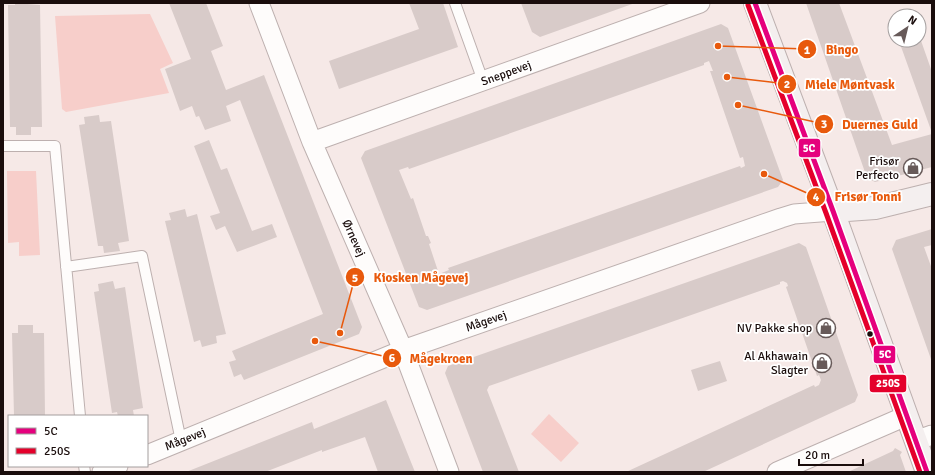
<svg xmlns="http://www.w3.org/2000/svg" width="935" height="475" viewBox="0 0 935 475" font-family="Signika,sans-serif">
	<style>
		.green { fill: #f7ceca }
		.building { fill: #d8cbc9; fill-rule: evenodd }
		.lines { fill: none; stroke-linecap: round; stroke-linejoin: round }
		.lane-casing { stroke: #bdb0af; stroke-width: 12 }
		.street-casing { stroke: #bdb0af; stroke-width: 21 }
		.secondary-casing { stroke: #bdb0af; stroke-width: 24 }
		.lane { stroke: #fefcfb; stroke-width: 10 }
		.street { stroke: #fefcfb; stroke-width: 19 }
		.secondary { stroke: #f4efef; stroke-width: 22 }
		.bus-1-casing { stroke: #fff; stroke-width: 8 }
		.bus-2-casing { stroke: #fff; stroke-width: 8 }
		.bus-1 { stroke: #e5007d; stroke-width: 5 }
		.bus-2 { stroke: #e4002b; stroke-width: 5 }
		.bus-dot { fill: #1a0d0c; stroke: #fff; stroke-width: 1.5 }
		.labels { text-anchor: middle; stroke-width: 3.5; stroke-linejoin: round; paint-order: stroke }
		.street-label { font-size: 12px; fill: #1a0d0c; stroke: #fff }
		.poi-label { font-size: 12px; fill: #1a0d0c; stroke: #fff; text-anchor: end }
		.leader { fill: none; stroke: #e8590c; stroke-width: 1.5 }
		.callout-dot { fill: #e8590c; stroke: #fff; stroke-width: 1.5 }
		.mark-label { font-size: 12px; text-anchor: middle; font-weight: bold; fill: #fff }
		.callout-label { font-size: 13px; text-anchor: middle; font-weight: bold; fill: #e8590c; stroke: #fff; stroke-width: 3.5; stroke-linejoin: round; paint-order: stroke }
		.line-badge { stroke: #fff; stroke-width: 1.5 }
		.badge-label { font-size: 11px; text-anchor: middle; font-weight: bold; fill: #fff }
	</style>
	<rect width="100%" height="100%" fill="#f6e9e7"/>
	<path class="green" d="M 150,14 L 173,63 L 160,69 L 169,93 L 66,112 L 62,109 L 55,16 Z
		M 7,171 L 36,171 L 40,255 L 19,256 L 19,242 L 8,243 Z
		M 549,414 L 579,443 L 561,462 L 531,434 Z"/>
	<path class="building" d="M 15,3 L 40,5 L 42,127 L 31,127 L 31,135 L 16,135 L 16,127 L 10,127 L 8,5 L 15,5 Z
		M 169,3 L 206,3 L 223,46 L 211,51 L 226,90 L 264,75 L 362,327 L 359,334 L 244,380 L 241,374 L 234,377 L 229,362 L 236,360 L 232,351 L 323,314 L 240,100 L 226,106 L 231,121 L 205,130 L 199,116 L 196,117 L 192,106 L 180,111 L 165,69 L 191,59 Z
		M 409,3 L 443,3 L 458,47 L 339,89 L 329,61 L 419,29 Z
		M 521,3 L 635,3 L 540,37 L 532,32 Z
		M 806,3 L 839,3 L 892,145 L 932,134 L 932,167 L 875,182 L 867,178 Z
		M 721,24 L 728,28 L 783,180 L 778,187 L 427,310 L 419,307 L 361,158 L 365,151 ZM 709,61 L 713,71 L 710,71 L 740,158 L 743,157 L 745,166 L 741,168 L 740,166 L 448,268 L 449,270 L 439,274 L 429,244 L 431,243 L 428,236 L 426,236 L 413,198 L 411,199 L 399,170 L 408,167 L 409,169 L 704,65 L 704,63 Z
		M 919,35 L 932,72 L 932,133 L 899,41 L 919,40 Z
		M 99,115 L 100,122 L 111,121 L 129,241 L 118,243 L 120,251 L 104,253 L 103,246 L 98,246 L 79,125 L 85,124 L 84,117 Z
		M 209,140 L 221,170 L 227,168 L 252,231 L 272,224 L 277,237 L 237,252 L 225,226 L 216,230 L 210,216 L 220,213 L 194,146 Z
		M 185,209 L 187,217 L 197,214 L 226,334 L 216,336 L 217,343 L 202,347 L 200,340 L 194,342 L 165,221 L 171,220 L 169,213 Z
		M 932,229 L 932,245 L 924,247 L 932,269 L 932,362 L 892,249 L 896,240 Z
		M 799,243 L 806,247 L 858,395 L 855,402 L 703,472 L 626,472 L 814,385 L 815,387 L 819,385 L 821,380 L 819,375 L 817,376 L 786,287 L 788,286 L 787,283 L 783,281 L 780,282 L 780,284 L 489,386 L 487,390 L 519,472 L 483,472 L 445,373 L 448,366 Z
		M 113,281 L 115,289 L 125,287 L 143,408 L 133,410 L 134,416 L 118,416 L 117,412 L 112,413 L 94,292 L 99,291 L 98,284 Z
		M 18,325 L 33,325 L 33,333 L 44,333 L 45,416 L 14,416 L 12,333 L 18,333 Z
		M 720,361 L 727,381 L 698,391 L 691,370 Z
		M 386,400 L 415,472 L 378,472 L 365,437 L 322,452 L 322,450 L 265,472 L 186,472 L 312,422 L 314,429 Z
		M 895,448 L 902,452 L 900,455 L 906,472 L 848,472 L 893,451 Z"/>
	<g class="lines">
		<g class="lane-casing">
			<path id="lane" d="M 455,3 L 483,81
				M 3,146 L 55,146 L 80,416
				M 66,267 L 142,256 L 181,441
				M 84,466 L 85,472"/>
		</g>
		<g class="street-casing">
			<path id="street" d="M 259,3 L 312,142 L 403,350 L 449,472
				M 312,142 L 700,3
				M 915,441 L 932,435
				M 147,455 L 403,350 L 781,218 L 794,214 L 833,211
				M 102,472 L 118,466
				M 777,472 L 906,416"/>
		</g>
		<g class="secondary-casing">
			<path id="secondary" d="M 755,3 L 833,211 L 927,472
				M 833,211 L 875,208 L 932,194"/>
		</g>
		<use href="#lane" class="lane"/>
		<use href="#street" class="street"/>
		<use href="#secondary" class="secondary"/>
		<g class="bus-1-casing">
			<path id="bus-1" d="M 755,3 L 833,211 L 927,472"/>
		</g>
		<g class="bus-2-casing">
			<path id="bus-2" d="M 748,5 L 826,213 L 920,472"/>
		</g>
		<use href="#bus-1" class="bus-1"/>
		<use href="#bus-2" class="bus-2"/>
	</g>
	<defs>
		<g id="shop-ring" transform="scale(1)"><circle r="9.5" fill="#fff" stroke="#675a59" stroke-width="1.5"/><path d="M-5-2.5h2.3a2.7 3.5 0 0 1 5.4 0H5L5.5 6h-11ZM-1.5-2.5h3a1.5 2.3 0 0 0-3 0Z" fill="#675a59"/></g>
	</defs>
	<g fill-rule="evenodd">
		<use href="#shop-ring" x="913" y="168"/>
		<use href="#shop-ring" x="826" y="328"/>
		<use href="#shop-ring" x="822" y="363"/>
	</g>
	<circle class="bus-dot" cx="870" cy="334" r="3.5"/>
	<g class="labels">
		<g class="street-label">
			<text transform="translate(506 73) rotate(-20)" y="4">Sneppevej</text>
			<text transform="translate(354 238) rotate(66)" y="4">Ørnevej</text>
			<text transform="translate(486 321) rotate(-19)" y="4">Mågevej</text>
			<text transform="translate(185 439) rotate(-22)" y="4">Mågevej</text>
		</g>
		<g class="poi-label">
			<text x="899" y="165">Frisør<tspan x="899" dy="14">Perfecto</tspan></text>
			<text x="812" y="332">NV Pakke shop</text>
			<text x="808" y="360">Al Akhawain<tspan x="808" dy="14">Slagter</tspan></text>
		</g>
	</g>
	<path class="leader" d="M718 46L807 49M727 77L787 84M738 105L824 124M764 174L816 197M340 333L355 277M315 341L392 358"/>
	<g class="callout-dot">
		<circle cx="718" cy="46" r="4"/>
		<circle cx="727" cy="77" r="4"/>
		<circle cx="738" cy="105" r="4"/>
		<circle cx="764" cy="174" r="4"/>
		<circle cx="340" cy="333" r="4"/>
		<circle cx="315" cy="341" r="4"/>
		<circle cx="807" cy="49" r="10"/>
		<circle cx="787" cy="84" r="10"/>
		<circle cx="824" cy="124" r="10"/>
		<circle cx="816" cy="197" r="10"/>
		<circle cx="355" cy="277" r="10"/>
		<circle cx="392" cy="358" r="10"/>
	</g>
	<g class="mark-label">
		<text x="807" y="54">1</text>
		<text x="787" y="88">2</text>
		<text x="824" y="128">3</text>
		<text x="816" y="201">4</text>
		<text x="355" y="282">5</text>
		<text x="392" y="362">6</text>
	</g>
	<g class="callout-label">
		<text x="842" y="54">Bingo</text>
		<text x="850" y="89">Miele Møntvask</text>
		<text x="880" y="129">Duernes Guld</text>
		<text x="868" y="201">Frisør Tonni</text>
		<text x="421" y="282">Kiosken Mågevej</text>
		<text x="441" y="363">Mågekroen</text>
	</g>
	<g class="line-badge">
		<rect x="798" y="138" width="23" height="20" rx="4" fill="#e5007d"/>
		<rect x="873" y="345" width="23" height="19" rx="4" fill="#e5007d"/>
		<rect x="869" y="374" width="38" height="19" rx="4" fill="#e4002b"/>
	</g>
	<g class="badge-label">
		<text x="809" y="152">5C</text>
		<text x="885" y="358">5C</text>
		<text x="888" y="387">250S</text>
	</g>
	<rect width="935" height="475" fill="none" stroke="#1a0d0c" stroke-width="8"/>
	<rect x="8" y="415" width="140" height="52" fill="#ffffff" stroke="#a39e9e"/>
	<rect x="16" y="428" width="20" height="6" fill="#e5007d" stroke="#a39e9e"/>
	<text x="44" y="435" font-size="12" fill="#1a0d0c">5C</text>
	<rect x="16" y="448" width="20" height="6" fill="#e4002b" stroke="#a39e9e"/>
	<text x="44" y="455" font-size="12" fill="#1a0d0c">250S</text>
	<g transform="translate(907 28) rotate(35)"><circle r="19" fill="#ffffff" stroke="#a39e9e"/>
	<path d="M0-3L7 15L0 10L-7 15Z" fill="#675a59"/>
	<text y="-6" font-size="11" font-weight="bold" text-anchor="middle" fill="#1a0d0c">N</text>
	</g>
	<path d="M799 459v6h64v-6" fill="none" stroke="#1a0d0c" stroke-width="2"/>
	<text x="805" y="459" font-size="12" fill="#1a0d0c" stroke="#ffffff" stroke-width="3" paint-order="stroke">20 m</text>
</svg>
